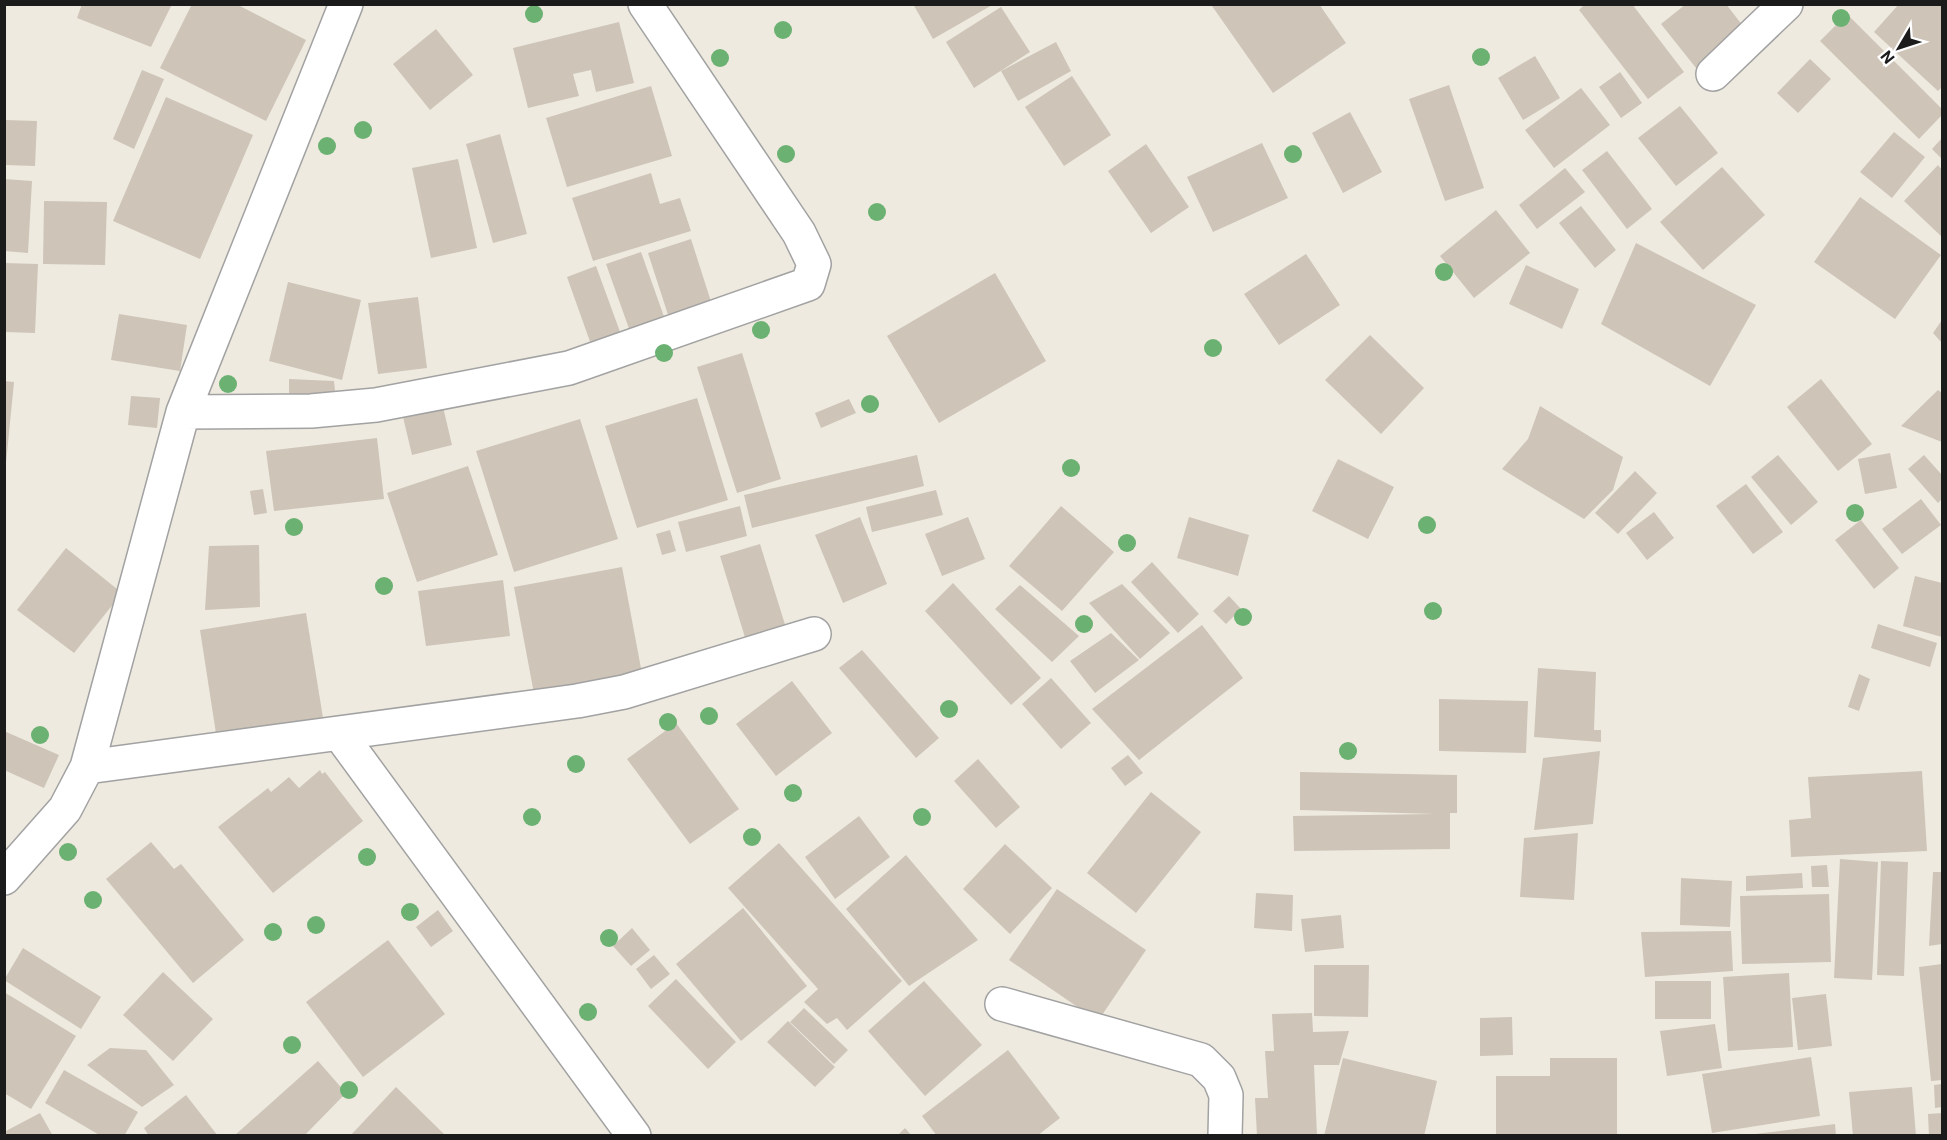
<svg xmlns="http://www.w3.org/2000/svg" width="1947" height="1140" viewBox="0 0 1947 1140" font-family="Roboto,sans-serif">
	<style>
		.building { fill: #cec4b8 }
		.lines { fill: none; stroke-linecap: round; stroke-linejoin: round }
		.minor-casing { stroke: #a2a2a2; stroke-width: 36 }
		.minor { stroke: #fff; stroke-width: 33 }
		.tree { fill: #6bb172 }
	</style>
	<rect width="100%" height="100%" fill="#eeeadf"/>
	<path class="building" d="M 82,4 L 172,4 L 151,47 L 77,18 Z
		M 192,4 L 236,4 L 306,40 L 266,121 L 160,68 Z
		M 913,4 L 994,4 L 933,39 Z
		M 1213,4 L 1319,4 L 1346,43 L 1273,93 L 1212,6 Z
		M 1585,4 L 1632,4 L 1684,72 L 1648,99 L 1579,10 Z
		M 1686,4 L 1726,4 L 1746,30 L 1696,68 L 1661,24 Z
		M 1899,4 L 1942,4 L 1942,87 L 1938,91 L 1874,32 Z
		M 1001,7 L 1030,52 L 974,88 L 946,42 Z
		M 1847,14 L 1942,109 L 1942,115 L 1919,139 L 1820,41 Z
		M 619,22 L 634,83 L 596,92 L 591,70 L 573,74 L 579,96 L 528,108 L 513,48 Z
		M 436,29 L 473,75 L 430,110 L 393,64 Z
		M 1056,42 L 1071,71 L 1018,101 L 1001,71 Z
		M 1535,56 L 1560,98 L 1523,120 L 1498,78 Z
		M 1810,59 L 1831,79 L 1798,113 L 1777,93 Z
		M 142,70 L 164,79 L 134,149 L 113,139 Z
		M 1620,72 L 1642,103 L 1621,118 L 1599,87 Z
		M 1072,76 L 1111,135 L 1064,166 L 1025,107 Z
		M 1449,85 L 1484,188 L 1445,201 L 1409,99 Z
		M 651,86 L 672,156 L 567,187 L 546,118 Z
		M 1581,88 L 1610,125 L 1554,168 L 1525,130 Z
		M 166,97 L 253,135 L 200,259 L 113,221 Z
		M 1680,106 L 1718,153 L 1676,186 L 1638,138 Z
		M 1350,112 L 1382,172 L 1343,193 L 1312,133 Z
		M 4,120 L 37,121 L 35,166 L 4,165 Z
		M 1894,132 L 1925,157 L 1892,198 L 1860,172 Z
		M 500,134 L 527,234 L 493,243 L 466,144 Z
		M 1942,138 L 1942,159 L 1932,149 Z
		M 1262,143 L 1288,198 L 1213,232 L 1187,177 Z
		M 1146,144 L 1189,207 L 1151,233 L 1108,171 Z
		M 1607,151 L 1652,209 L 1627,229 L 1582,170 Z
		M 458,159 L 477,248 L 431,258 L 412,168 Z
		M 1938,165 L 1942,170 L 1942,237 L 1904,201 Z
		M 1722,167 L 1765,215 L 1703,270 L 1660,222 Z
		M 1565,168 L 1585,192 L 1537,229 L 1519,205 Z
		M 651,173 L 660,204 L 680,198 L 691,231 L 593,261 L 572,198 Z
		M 4,179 L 32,181 L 28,253 L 4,251 Z
		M 1860,197 L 1941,255 L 1895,319 L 1814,262 Z
		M 44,201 L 107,202 L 105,265 L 43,264 Z
		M 1581,206 L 1616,250 L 1595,268 L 1559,223 Z
		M 1496,210 L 1530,253 L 1474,298 L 1440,256 Z
		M 691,239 L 714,311 L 671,324 L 648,253 Z
		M 1636,243 L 1756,305 L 1710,386 L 1601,324 Z
		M 641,252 L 667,325 L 632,337 L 606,264 Z
		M 1306,254 L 1340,305 L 1279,345 L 1244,294 Z
		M 4,263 L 38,264 L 35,333 L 4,332 Z
		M 1526,265 L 1579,289 L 1562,329 L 1509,304 Z
		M 596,266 L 623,340 L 593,350 L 567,277 Z
		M 995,273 L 1046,361 L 939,423 L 887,336 Z
		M 288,282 L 361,300 L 342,380 L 269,361 Z
		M 418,297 L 427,368 L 378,374 L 368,303 Z
		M 119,314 L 187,325 L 180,371 L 111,360 Z
		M 1942,320 L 1942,343 L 1933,333 Z
		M 1370,335 L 1424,388 L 1381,434 L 1325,380 Z
		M 742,353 L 781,479 L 737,493 L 697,367 Z
		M 289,379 L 334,381 L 336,401 L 289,404 Z
		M 1821,379 L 1872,444 L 1838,471 L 1787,407 Z
		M 4,381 L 14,382 L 6,463 L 4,463 Z
		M 1938,390 L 1942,393 L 1942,442 L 1901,426 Z
		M 131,396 L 160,398 L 157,428 L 128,425 Z
		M 697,398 L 728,500 L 637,528 L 605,426 Z
		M 849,399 L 856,413 L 821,428 L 815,413 Z
		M 1540,406 L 1623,457 L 1613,490 L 1584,519 L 1502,469 L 1528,439 Z
		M 443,407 L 452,445 L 412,455 L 403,417 Z
		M 580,419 L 618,539 L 514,572 L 476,451 Z
		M 377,438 L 384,499 L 274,511 L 266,451 Z
		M 1890,453 L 1897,488 L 1865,494 L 1858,459 Z
		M 917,455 L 924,486 L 752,528 L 744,495 Z
		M 1778,455 L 1818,502 L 1791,525 L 1751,477 Z
		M 1924,455 L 1942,475 L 1942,499 L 1938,503 L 1908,469 Z
		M 1338,459 L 1394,487 L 1368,539 L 1312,511 Z
		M 468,466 L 498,555 L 417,582 L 387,493 Z
		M 1635,471 L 1657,493 L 1618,534 L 1595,513 Z
		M 1746,484 L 1783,532 L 1753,554 L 1716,506 Z
		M 263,489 L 267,513 L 254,515 L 250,491 Z
		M 936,490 L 943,515 L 872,532 L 866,507 Z
		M 1921,499 L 1941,525 L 1902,554 L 1882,529 Z
		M 740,506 L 747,536 L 686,552 L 678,522 Z
		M 1061,506 L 1114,552 L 1062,611 L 1009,566 Z
		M 1654,512 L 1674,538 L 1647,560 L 1626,533 Z
		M 860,517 L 887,584 L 843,603 L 815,535 Z
		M 968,517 L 985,559 L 942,576 L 925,534 Z
		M 1189,517 L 1249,535 L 1238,576 L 1177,558 Z
		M 1861,520 L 1899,568 L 1874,589 L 1835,540 Z
		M 670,530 L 676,551 L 662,555 L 656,534 Z
		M 760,544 L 787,631 L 747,644 L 720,556 Z
		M 259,545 L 260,607 L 205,610 L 209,546 Z
		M 66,548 L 122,593 L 74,653 L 17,610 Z
		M 1152,562 L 1199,614 L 1178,633 L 1131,582 Z
		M 622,567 L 643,679 L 535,699 L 514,587 Z
		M 1915,576 L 1942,583 L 1942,637 L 1903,626 Z
		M 503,580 L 510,636 L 426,646 L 418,591 Z
		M 953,583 L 1041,678 L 1011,705 L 925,611 Z
		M 1122,584 L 1170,633 L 1140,659 L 1089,603 Z
		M 1020,585 L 1079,636 L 1052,662 L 995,609 Z
		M 1229,596 L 1241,609 L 1226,624 L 1213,611 Z
		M 306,613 L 324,724 L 217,740 L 200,630 Z
		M 1878,624 L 1937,643 L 1930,667 L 1871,648 Z
		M 1202,625 L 1243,678 L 1139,760 L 1092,709 Z
		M 1111,633 L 1139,660 L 1095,693 L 1070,661 Z
		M 862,650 L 939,738 L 916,758 L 839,668 Z
		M 1538,668 L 1596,672 L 1594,730 L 1601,730 L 1601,742 L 1534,737 Z
		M 1859,674 L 1870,679 L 1859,711 L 1848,707 Z
		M 1051,678 L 1091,723 L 1061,749 L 1022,704 Z
		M 792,681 L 832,733 L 776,776 L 736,724 Z
		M 1439,699 L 1528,701 L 1526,753 L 1439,751 Z
		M 676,723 L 739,809 L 690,844 L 627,759 Z
		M 4,731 L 59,755 L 44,788 L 4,770 Z
		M 1600,751 L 1593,824 L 1534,830 L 1543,758 Z
		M 1128,755 L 1143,773 L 1125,786 L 1111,768 Z
		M 978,759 L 1020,807 L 996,828 L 954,781 Z
		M 320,770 L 322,774 L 325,772 L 363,821 L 273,893 L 218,827 L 268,788 L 271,792 L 289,777 L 299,788 Z
		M 1922,771 L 1927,851 L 1791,857 L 1789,820 L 1811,818 L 1808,777 Z
		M 1300,772 L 1457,775 L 1457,813 L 1450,813 L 1450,849 L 1294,851 L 1293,816 L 1435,814 L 1300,810 Z
		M 1151,792 L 1201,832 L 1136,913 L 1087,873 Z
		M 859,816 L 890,857 L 835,899 L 805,857 Z
		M 1578,833 L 1574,900 L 1520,897 L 1524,838 Z
		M 151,842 L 174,869 L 181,864 L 244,940 L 193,983 L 106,879 Z
		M 779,843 L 902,981 L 847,1030 L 837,1018 L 827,1024 L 804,1002 L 818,989 L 728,888 Z
		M 1005,844 L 1052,888 L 1010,934 L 963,889 Z
		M 906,855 L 978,940 L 909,986 L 846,909 Z
		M 1840,859 L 1878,862 L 1872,980 L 1834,978 Z
		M 1881,861 L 1908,862 L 1904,976 L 1877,975 Z
		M 1827,865 L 1829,887 L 1812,887 L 1811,866 Z
		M 1933,872 L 1942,872 L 1942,944 L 1929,946 Z
		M 1802,873 L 1803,888 L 1746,891 L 1746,876 Z
		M 1681,878 L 1732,881 L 1730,927 L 1680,925 Z
		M 1057,889 L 1146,950 L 1098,1021 L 1009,960 Z
		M 1256,893 L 1293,895 L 1292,931 L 1254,928 Z
		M 1829,894 L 1831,962 L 1742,964 L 1740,896 Z
		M 743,908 L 807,986 L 741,1041 L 676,964 Z
		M 438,910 L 453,931 L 431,947 L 416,927 Z
		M 1341,915 L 1344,948 L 1305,952 L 1301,919 Z
		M 632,928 L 650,950 L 631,966 L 613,946 Z
		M 1731,931 L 1733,971 L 1645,977 L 1641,932 Z
		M 388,940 L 445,1014 L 363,1077 L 306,1002 Z
		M 23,948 L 101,997 L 81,1029 L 4,980 Z
		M 654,955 L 670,974 L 651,989 L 636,969 Z
		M 1942,964 L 1942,1080 L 1931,1081 L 1919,967 Z
		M 1314,965 L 1369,965 L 1368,1017 L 1314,1016 Z
		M 163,972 L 213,1019 L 173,1061 L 123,1015 Z
		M 1789,973 L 1793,1047 L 1728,1051 L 1723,977 Z
		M 676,979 L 736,1042 L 708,1069 L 648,1006 Z
		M 924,981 L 982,1045 L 925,1096 L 868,1031 Z
		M 1655,981 L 1711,981 L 1711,1019 L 1655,1019 Z
		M 4,992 L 76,1036 L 31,1109 L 4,1093 Z
		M 1826,994 L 1832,1046 L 1798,1050 L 1792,998 Z
		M 804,1008 L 848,1050 L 834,1064 L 790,1022 Z
		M 1312,1013 L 1313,1032 L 1349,1031 L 1339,1065 L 1314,1065 L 1317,1136 L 1257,1136 L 1255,1098 L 1268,1098 L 1265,1051 L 1274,1051 L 1272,1014 Z
		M 1512,1017 L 1513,1055 L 1480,1056 L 1480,1018 Z
		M 788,1021 L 835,1067 L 815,1087 L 767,1042 Z
		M 1715,1024 L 1722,1068 L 1667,1076 L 1660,1031 Z
		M 110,1048 L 146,1050 L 174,1085 L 142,1107 L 87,1065 Z
		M 1008,1050 L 1060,1118 L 1037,1136 L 937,1136 L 922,1116 Z
		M 1811,1057 L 1820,1116 L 1712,1133 L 1702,1074 Z
		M 1343,1058 L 1437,1081 L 1424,1136 L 1324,1136 Z
		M 1550,1058 L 1617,1058 L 1617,1136 L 1496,1136 L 1496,1076 L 1550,1076 Z
		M 318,1061 L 346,1093 L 304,1136 L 234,1136 Z
		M 64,1070 L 138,1112 L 124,1136 L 101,1136 L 45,1103 Z
		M 1942,1084 L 1942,1107 L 1935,1108 L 1934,1085 Z
		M 396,1087 L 446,1136 L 350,1136 Z
		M 1912,1087 L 1916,1136 L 1853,1136 L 1849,1092 Z
		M 186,1095 L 218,1136 L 149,1136 L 144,1128 Z
		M 40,1113 L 53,1136 L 4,1136 L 4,1132 Z
		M 1942,1113 L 1942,1136 L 1929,1136 L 1928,1114 Z
		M 1835,1124 L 1836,1136 L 1756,1136 L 1755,1134 Z
		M 905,1128 L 912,1136 L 897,1136 Z"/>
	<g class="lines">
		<g class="minor-casing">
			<path id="minor" d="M 1713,74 L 1786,4
				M 183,412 L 311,411 L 376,405 L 569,368 L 808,284 L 814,264 L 799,233 L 645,4
				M 339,733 L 634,1136
				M 87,767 L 577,701 L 624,692 L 814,634
				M 4,878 L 65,809 L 87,767 L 183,412 L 346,4
				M 1002,1004 L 1201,1060 L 1219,1078 L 1226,1095 L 1225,1136"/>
		</g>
		<use href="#minor" class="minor"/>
	</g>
	<g class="tree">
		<circle cx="534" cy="14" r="9"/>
		<circle cx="1841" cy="18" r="9"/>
		<circle cx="783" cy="30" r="9"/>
		<circle cx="1481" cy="57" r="9"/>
		<circle cx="720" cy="58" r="9"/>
		<circle cx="363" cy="130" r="9"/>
		<circle cx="327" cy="146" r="9"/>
		<circle cx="786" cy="154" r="9"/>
		<circle cx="1293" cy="154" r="9"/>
		<circle cx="877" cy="212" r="9"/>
		<circle cx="1444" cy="272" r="9"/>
		<circle cx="761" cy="330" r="9"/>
		<circle cx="1213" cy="348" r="9"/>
		<circle cx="664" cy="353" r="9"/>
		<circle cx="228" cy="384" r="9"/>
		<circle cx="870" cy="404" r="9"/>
		<circle cx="1071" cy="468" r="9"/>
		<circle cx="1855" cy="513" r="9"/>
		<circle cx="1427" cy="525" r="9"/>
		<circle cx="294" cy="527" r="9"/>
		<circle cx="1127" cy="543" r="9"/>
		<circle cx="384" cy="586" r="9"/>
		<circle cx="1433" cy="611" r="9"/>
		<circle cx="1243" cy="617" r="9"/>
		<circle cx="1084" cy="624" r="9"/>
		<circle cx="949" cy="709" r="9"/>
		<circle cx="709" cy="716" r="9"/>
		<circle cx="668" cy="722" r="9"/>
		<circle cx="40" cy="735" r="9"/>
		<circle cx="1348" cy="751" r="9"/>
		<circle cx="576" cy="764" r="9"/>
		<circle cx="793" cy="793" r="9"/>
		<circle cx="532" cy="817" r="9"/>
		<circle cx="922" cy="817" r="9"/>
		<circle cx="752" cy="837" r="9"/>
		<circle cx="68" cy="852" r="9"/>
		<circle cx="367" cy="857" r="9"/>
		<circle cx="93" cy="900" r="9"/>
		<circle cx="410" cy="912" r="9"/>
		<circle cx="316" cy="925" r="9"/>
		<circle cx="273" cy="932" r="9"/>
		<circle cx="609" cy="938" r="9"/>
		<circle cx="588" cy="1012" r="9"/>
		<circle cx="292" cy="1045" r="9"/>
		<circle cx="349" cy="1090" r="9"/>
	</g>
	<rect width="1947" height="1140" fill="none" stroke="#1b1b1b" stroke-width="12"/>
	<g transform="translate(1899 48) rotate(231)" stroke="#ffffff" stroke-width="4.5" paint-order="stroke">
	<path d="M0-4.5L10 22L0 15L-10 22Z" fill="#1b1b1b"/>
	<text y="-9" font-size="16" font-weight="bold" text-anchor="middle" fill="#1b1b1b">N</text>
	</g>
</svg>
